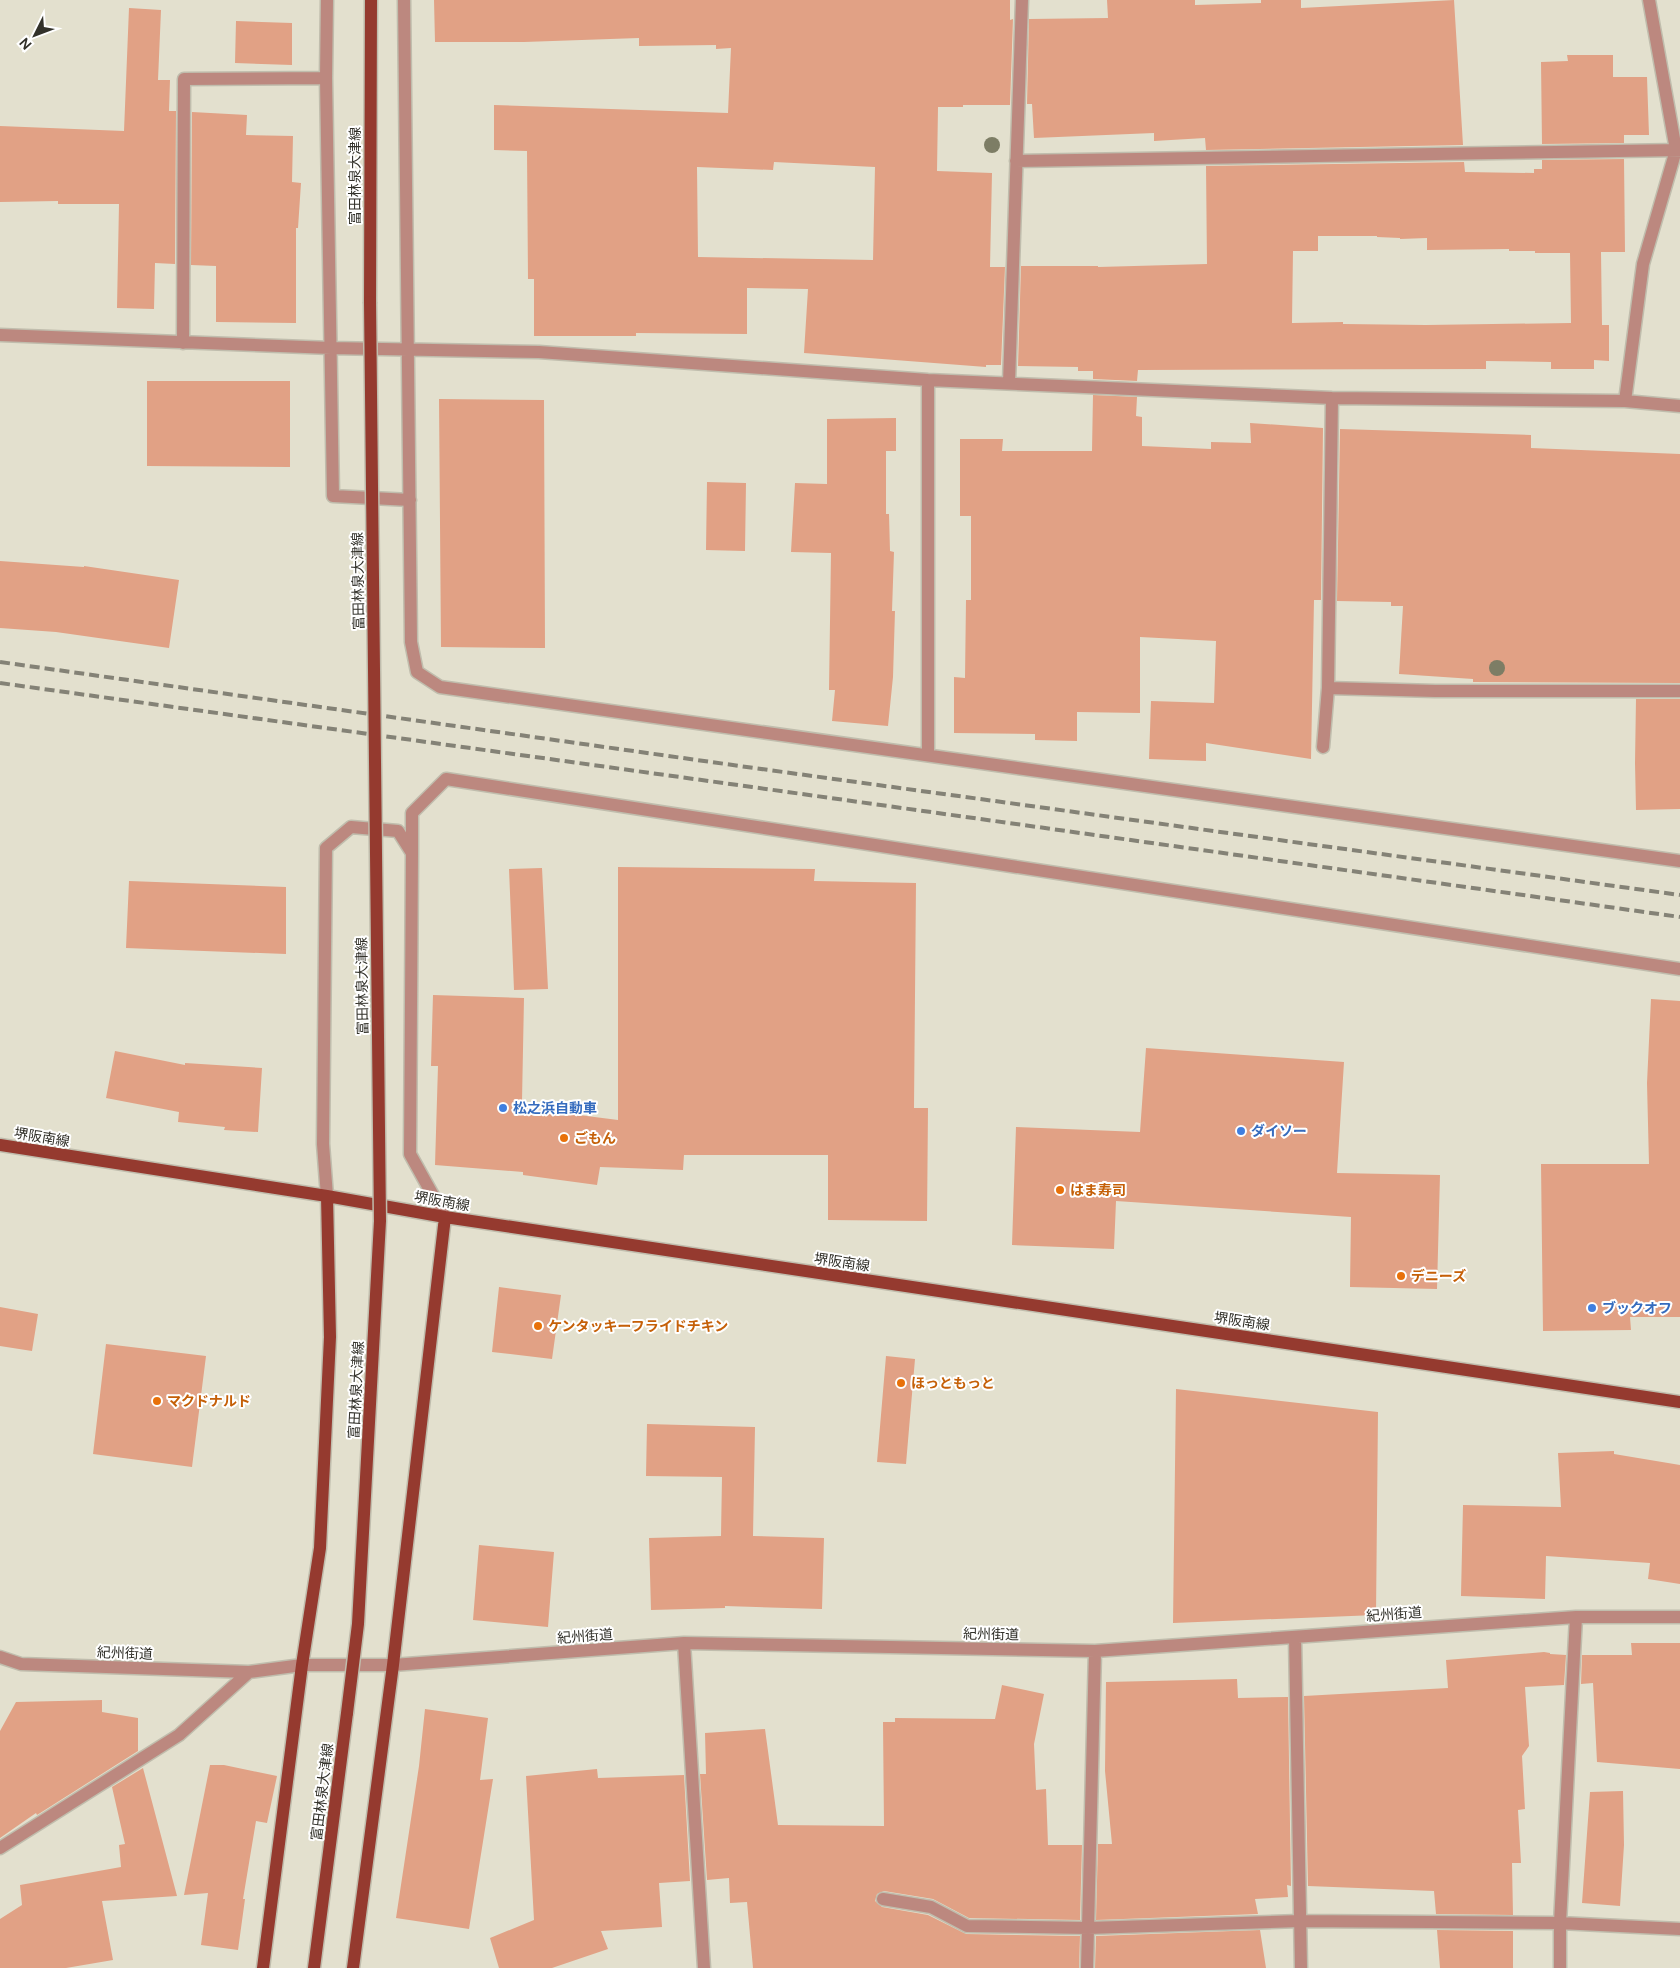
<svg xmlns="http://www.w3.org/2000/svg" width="1680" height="1968" viewBox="0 0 1680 1968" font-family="'DM Sans','Noto Sans JP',sans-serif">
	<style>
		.building { fill: #e1a185; fill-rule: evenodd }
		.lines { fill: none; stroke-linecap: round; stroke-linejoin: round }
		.minor-casing { stroke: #c0bdad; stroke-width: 15 }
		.major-casing { stroke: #c0bdad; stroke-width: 15 }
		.minor { stroke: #bc887f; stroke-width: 12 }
		.major { stroke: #953a2f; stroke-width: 12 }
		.rail { stroke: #848276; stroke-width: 4; stroke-dasharray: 10 5; stroke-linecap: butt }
		.major-bridge-casing { stroke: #c0bdad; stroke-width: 15; stroke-linecap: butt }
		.major-bridge { stroke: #953a2f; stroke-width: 12 }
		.tree { fill: #7d7d65 }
		.shop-dot { fill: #3f7fe0; stroke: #fff; stroke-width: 2 }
		.food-dot { fill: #e8710a; stroke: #fff; stroke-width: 2 }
		.labels { text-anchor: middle; stroke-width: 4; stroke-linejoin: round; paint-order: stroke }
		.street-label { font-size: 14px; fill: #32312a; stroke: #fff }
		.shop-label { font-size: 14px; font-weight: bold; fill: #366cbe; stroke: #fff; text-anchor: start }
		.food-label { font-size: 14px; font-weight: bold; fill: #c56008; stroke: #fff; text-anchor: start }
	</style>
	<rect width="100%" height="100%" fill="#e3e0ce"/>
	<path class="building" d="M 434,0 L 1010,0 L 1010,20 L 1013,19 L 1010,105 L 963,105 L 963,107 L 938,107 L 937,171 L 992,173 L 990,267 L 1005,267 L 1001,365 L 986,365 L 986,367 L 804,353 L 808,289 L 747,288 L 747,334 L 636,333 L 636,336 L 534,336 L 534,279 L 528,279 L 527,151 L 494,150 L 494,105 L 728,113 L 731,48 L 716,49 L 716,45 L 639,46 L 639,38 L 524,42 L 435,42 ZM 774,162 L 875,167 L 873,260 L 698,257 L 697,167 L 773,170 Z
		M 1107,0 L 1195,0 L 1195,5 L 1261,3 L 1261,0 L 1301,0 L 1301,8 L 1454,0 L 1463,145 L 1206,150 L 1205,138 L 1154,141 L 1154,133 L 1034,138 L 1032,104 L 1027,104 L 1029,19 L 1108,18 Z
		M 129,8 L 161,10 L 158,80 L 170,80 L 169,111 L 176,111 L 175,264 L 155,263 L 154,309 L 117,308 L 119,204 L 58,204 L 58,201 L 0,202 L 0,126 L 124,131 Z
		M 236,21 L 292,23 L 292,65 L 235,63 Z
		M 1567,55 L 1613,55 L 1613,77 L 1647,77 L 1649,135 L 1624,135 L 1624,143 L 1542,144 L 1541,62 L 1568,61 Z
		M 192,112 L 247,115 L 246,135 L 293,136 L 292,182 L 301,183 L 298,228 L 296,228 L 296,323 L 216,322 L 216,266 L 191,265 Z
		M 1624,159 L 1625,252 L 1601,252 L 1602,325 L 1609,325 L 1609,361 L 1594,360 L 1594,369 L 1551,369 L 1551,362 L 1486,361 L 1486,369 L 1138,370 L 1137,381 L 1093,379 L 1093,371 L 1078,371 L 1078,367 L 1018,366 L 1021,266 L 1098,266 L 1098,267 L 1207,264 L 1206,166 L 1464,162 L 1465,172 L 1534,173 L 1534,169 L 1542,169 L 1542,160 ZM 1318,236 L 1377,236 L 1377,237 L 1400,238 L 1400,239 L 1427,238 L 1427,250 L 1509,249 L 1509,251 L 1535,251 L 1535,253 L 1570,253 L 1571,323 L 1426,325 L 1343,324 L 1343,322 L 1292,323 L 1293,251 L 1318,251 Z
		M 147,381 L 290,381 L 290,467 L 147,466 Z
		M 1093,395 L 1137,397 L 1136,416 L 1142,417 L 1142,446 L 1211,449 L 1211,442 L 1251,443 L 1250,423 L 1323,428 L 1321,600 L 1314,600 L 1311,759 L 1206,743 L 1206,761 L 1149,759 L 1151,701 L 1214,703 L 1216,641 L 1140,637 L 1140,713 L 1077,712 L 1077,741 L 1035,740 L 1035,734 L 954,733 L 954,677 L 965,678 L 966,600 L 971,600 L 971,516 L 960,516 L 960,439 L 1003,439 L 1002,451 L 1092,451 Z
		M 439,399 L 544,400 L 545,648 L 441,647 Z
		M 896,418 L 896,451 L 886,451 L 886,514 L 889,514 L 890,551 L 894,552 L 892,611 L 895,611 L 893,677 L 888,726 L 832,721 L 835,690 L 829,690 L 831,553 L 791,552 L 795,483 L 827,484 L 827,419 Z
		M 1340,429 L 1531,435 L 1531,448 L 1680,454 L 1680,683 L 1473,682 L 1473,679 L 1399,674 L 1403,606 L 1391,606 L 1391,602 L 1337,601 Z
		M 707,482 L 746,483 L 745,551 L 706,550 Z
		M 0,561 L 84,567 L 84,566 L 179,580 L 169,648 L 56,632 L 0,628 Z
		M 1636,699 L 1680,699 L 1680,809 L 1636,810 L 1635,763 Z
		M 618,867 L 815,869 L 814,881 L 916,883 L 914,1108 L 928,1108 L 927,1221 L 828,1220 L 828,1155 L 684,1155 L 683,1170 L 600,1167 L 597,1185 L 523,1175 L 523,1172 L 435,1165 L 438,1066 L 431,1066 L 433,995 L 524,998 L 522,1101 L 524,1101 L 524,1108 L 618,1120 Z
		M 542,868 L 548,989 L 514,990 L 509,869 Z
		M 129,881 L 286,887 L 286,954 L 126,948 Z
		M 1651,999 L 1680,1001 L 1680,1317 L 1630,1317 L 1631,1330 L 1543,1331 L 1541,1164 L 1649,1164 L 1647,1083 Z
		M 1146,1048 L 1344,1062 L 1337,1173 L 1440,1175 L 1437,1289 L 1350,1287 L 1351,1217 L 1116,1201 L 1114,1249 L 1012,1245 L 1016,1127 L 1140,1132 Z
		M 115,1051 L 185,1065 L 185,1063 L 262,1068 L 258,1132 L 224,1130 L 225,1127 L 178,1122 L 179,1112 L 106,1098 Z
		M 499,1287 L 561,1295 L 552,1359 L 492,1352 Z
		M 0,1307 L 38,1314 L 32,1351 L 0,1346 Z
		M 106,1344 L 206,1356 L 192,1467 L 93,1454 Z
		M 886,1356 L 915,1359 L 906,1464 L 877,1462 Z
		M 1176,1389 L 1378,1412 L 1376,1615 L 1173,1623 Z
		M 647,1424 L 755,1427 L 753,1536 L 824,1538 L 822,1609 L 725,1606 L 725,1608 L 651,1610 L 649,1538 L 721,1536 L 722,1477 L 646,1476 Z
		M 1614,1451 L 1614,1454 L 1680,1465 L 1680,1584 L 1648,1579 L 1650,1563 L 1546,1556 L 1545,1599 L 1461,1596 L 1463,1505 L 1561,1507 L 1558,1453 Z
		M 479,1545 L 554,1552 L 548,1627 L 473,1620 Z
		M 1631,1643 L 1680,1643 L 1680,1769 L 1597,1762 L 1593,1683 L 1581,1684 L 1582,1655 L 1632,1655 Z
		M 1544,1652 L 1550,1653 L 1550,1654 L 1566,1655 L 1564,1685 L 1525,1687 L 1529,1746 L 1522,1756 L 1525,1809 L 1518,1810 L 1521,1863 L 1512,1863 L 1513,1915 L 1436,1914 L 1434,1891 L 1308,1886 L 1304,1696 L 1448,1688 L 1446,1660 Z
		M 1237,1679 L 1238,1698 L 1288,1697 L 1291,1886 L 1287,1885 L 1288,1897 L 1255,1899 L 1258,1914 L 1096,1920 L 1098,1844 L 1112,1844 L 1105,1771 L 1106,1682 Z
		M 1002,1685 L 1044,1694 L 1034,1744 L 1036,1790 L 1046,1789 L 1048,1845 L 1082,1845 L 1080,1920 L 969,1918 L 933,1899 L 884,1891 L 877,1894 L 875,1901 L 882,1907 L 928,1915 L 966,1934 L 1080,1936 L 1079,1968 L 753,1968 L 747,1902 L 730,1903 L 729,1878 L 707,1880 L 700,1774 L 706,1774 L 705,1733 L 765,1729 L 778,1825 L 884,1826 L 883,1722 L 895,1722 L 895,1718 L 995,1719 Z
		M 102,1700 L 102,1712 L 138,1718 L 138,1751 L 37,1815 L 36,1813 L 0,1838 L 0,1731 L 16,1702 Z
		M 425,1709 L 488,1718 L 480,1780 L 493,1779 L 469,1929 L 396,1918 L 419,1766 Z
		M 210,1765 L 224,1765 L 277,1776 L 267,1823 L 256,1821 L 243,1899 L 245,1899 L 238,1950 L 201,1945 L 208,1893 L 184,1895 Z
		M 143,1768 L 177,1896 L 102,1901 L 113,1960 L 66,1968 L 0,1968 L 0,1919 L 22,1905 L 20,1885 L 121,1867 L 119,1845 L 125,1844 L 112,1787 Z
		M 597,1769 L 598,1778 L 684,1775 L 690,1881 L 659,1883 L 662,1927 L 601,1931 L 608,1949 L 552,1968 L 499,1968 L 490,1938 L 534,1920 L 526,1776 Z
		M 1623,1791 L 1624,1845 L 1620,1906 L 1582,1903 L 1590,1792 Z
		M 1260,1930 L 1266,1968 L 1095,1968 L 1096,1936 Z
		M 1437,1930 L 1513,1931 L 1513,1968 L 1440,1968 Z"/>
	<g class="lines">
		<g class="minor-casing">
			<path id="minor" d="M 327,0 L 326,78 L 333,496 L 410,500
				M 404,0 L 411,642 L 417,672 L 440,687 L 1680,861
				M 1016,161 L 1680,150
				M 0,335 L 331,348 L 539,352 L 928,380 L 1332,398 L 1625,401 L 1680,406
				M 183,343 L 184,79 L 326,78
				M 1009,383 L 1022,0
				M 1625,401 L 1643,264 L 1676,150 L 1649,0
				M 1328,688 L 1435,691 L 1680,691
				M 1323,747 L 1328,688 L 1332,398
				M 928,755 L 928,380
				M 412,853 L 412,813 L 446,779 L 1680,969
				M 327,1196 L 323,1144 L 326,848 L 351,827 L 398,831 L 412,853 L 410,1154 L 445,1217
				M 1295,1637 L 1301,1968
				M 684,1643 L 704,1968
				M 0,1657 L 21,1664 L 249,1672 L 302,1665 L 393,1665 L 684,1643 L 1095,1651 L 1576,1617 L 1680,1617
				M 0,1848 L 179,1735 L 249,1672
				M 883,1899 L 931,1907 L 967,1926 L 1088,1928 L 1300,1921 L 1560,1923 L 1680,1929
				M 1087,1968 L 1095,1651
				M 1560,1968 L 1560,1923 L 1576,1617"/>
		</g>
		<g class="major-casing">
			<path id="major" d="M 370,302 L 371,0
				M 0,1145 L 327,1196 L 445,1217 L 1680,1402
				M 263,1968 L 302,1665 L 320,1548 L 330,1337 L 327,1196
				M 314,1968 L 347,1713
				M 353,1968 L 393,1665 L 445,1217"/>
		</g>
		<use href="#minor" class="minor"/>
		<use href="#major" class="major"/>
		<path class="rail" d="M 0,662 L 754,768 L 1680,895
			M 0,683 L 752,787 L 1680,917"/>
		<g class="major-bridge-casing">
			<path id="major-bridge" d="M 347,1713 L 358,1624 L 380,1221 L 370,302"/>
		</g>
		<use href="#major-bridge" class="major-bridge"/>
	</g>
	<g class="tree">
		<circle cx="992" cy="145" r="8"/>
		<circle cx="1497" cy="668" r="8"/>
	</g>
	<g class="shop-dot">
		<circle cx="503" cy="1108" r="5"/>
		<circle cx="1241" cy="1131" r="5"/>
		<circle cx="1592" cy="1308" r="5"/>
	</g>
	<g class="food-dot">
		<circle cx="564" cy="1138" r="5"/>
		<circle cx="1060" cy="1190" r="5"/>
		<circle cx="1401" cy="1276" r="5"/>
		<circle cx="538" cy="1326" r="5"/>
		<circle cx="901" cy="1383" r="5"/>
		<circle cx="157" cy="1401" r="5"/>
	</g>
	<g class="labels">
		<g class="street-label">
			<text transform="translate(355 176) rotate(-90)" y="5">富田林泉大津線</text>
			<text transform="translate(358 581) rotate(-91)" y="5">富田林泉大津線</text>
			<text transform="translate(362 986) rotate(-91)" y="5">富田林泉大津線</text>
			<text transform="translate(42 1137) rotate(9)" y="5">堺阪南線</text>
			<text transform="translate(442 1201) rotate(10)" y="5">堺阪南線</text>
			<text transform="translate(842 1262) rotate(8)" y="5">堺阪南線</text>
			<text transform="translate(1242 1321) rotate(8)" y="5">堺阪南線</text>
			<text transform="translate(356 1390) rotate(-87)" y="5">富田林泉大津線</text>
			<text transform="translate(1394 1614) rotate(-4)" y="5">紀州街道</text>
			<text transform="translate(991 1634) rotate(1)" y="5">紀州街道</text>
			<text transform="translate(585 1636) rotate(-4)" y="5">紀州街道</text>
			<text transform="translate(125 1653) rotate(2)" y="5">紀州街道</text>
			<text transform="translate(322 1792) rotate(-83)" y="5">富田林泉大津線</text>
		</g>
		<g class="shop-label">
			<text x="513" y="1113">松之浜自動車</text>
			<text x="1251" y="1136">ダイソー</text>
			<text x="1602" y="1313">ブックオフ</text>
		</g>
		<g class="food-label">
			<text x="574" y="1143">ごもん</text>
			<text x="1070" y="1195">はま寿司</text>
			<text x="1411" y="1281">デニーズ</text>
			<text x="548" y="1331">ケンタッキーフライドチキン</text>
			<text x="911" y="1388">ほっともっと</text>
			<text x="167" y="1406">マクドナルド</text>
		</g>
	</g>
	<g transform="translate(35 35) rotate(228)" stroke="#ffffff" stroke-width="4" paint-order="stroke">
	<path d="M0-4L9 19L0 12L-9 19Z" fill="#32312a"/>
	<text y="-8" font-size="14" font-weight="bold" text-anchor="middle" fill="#32312a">N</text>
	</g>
</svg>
